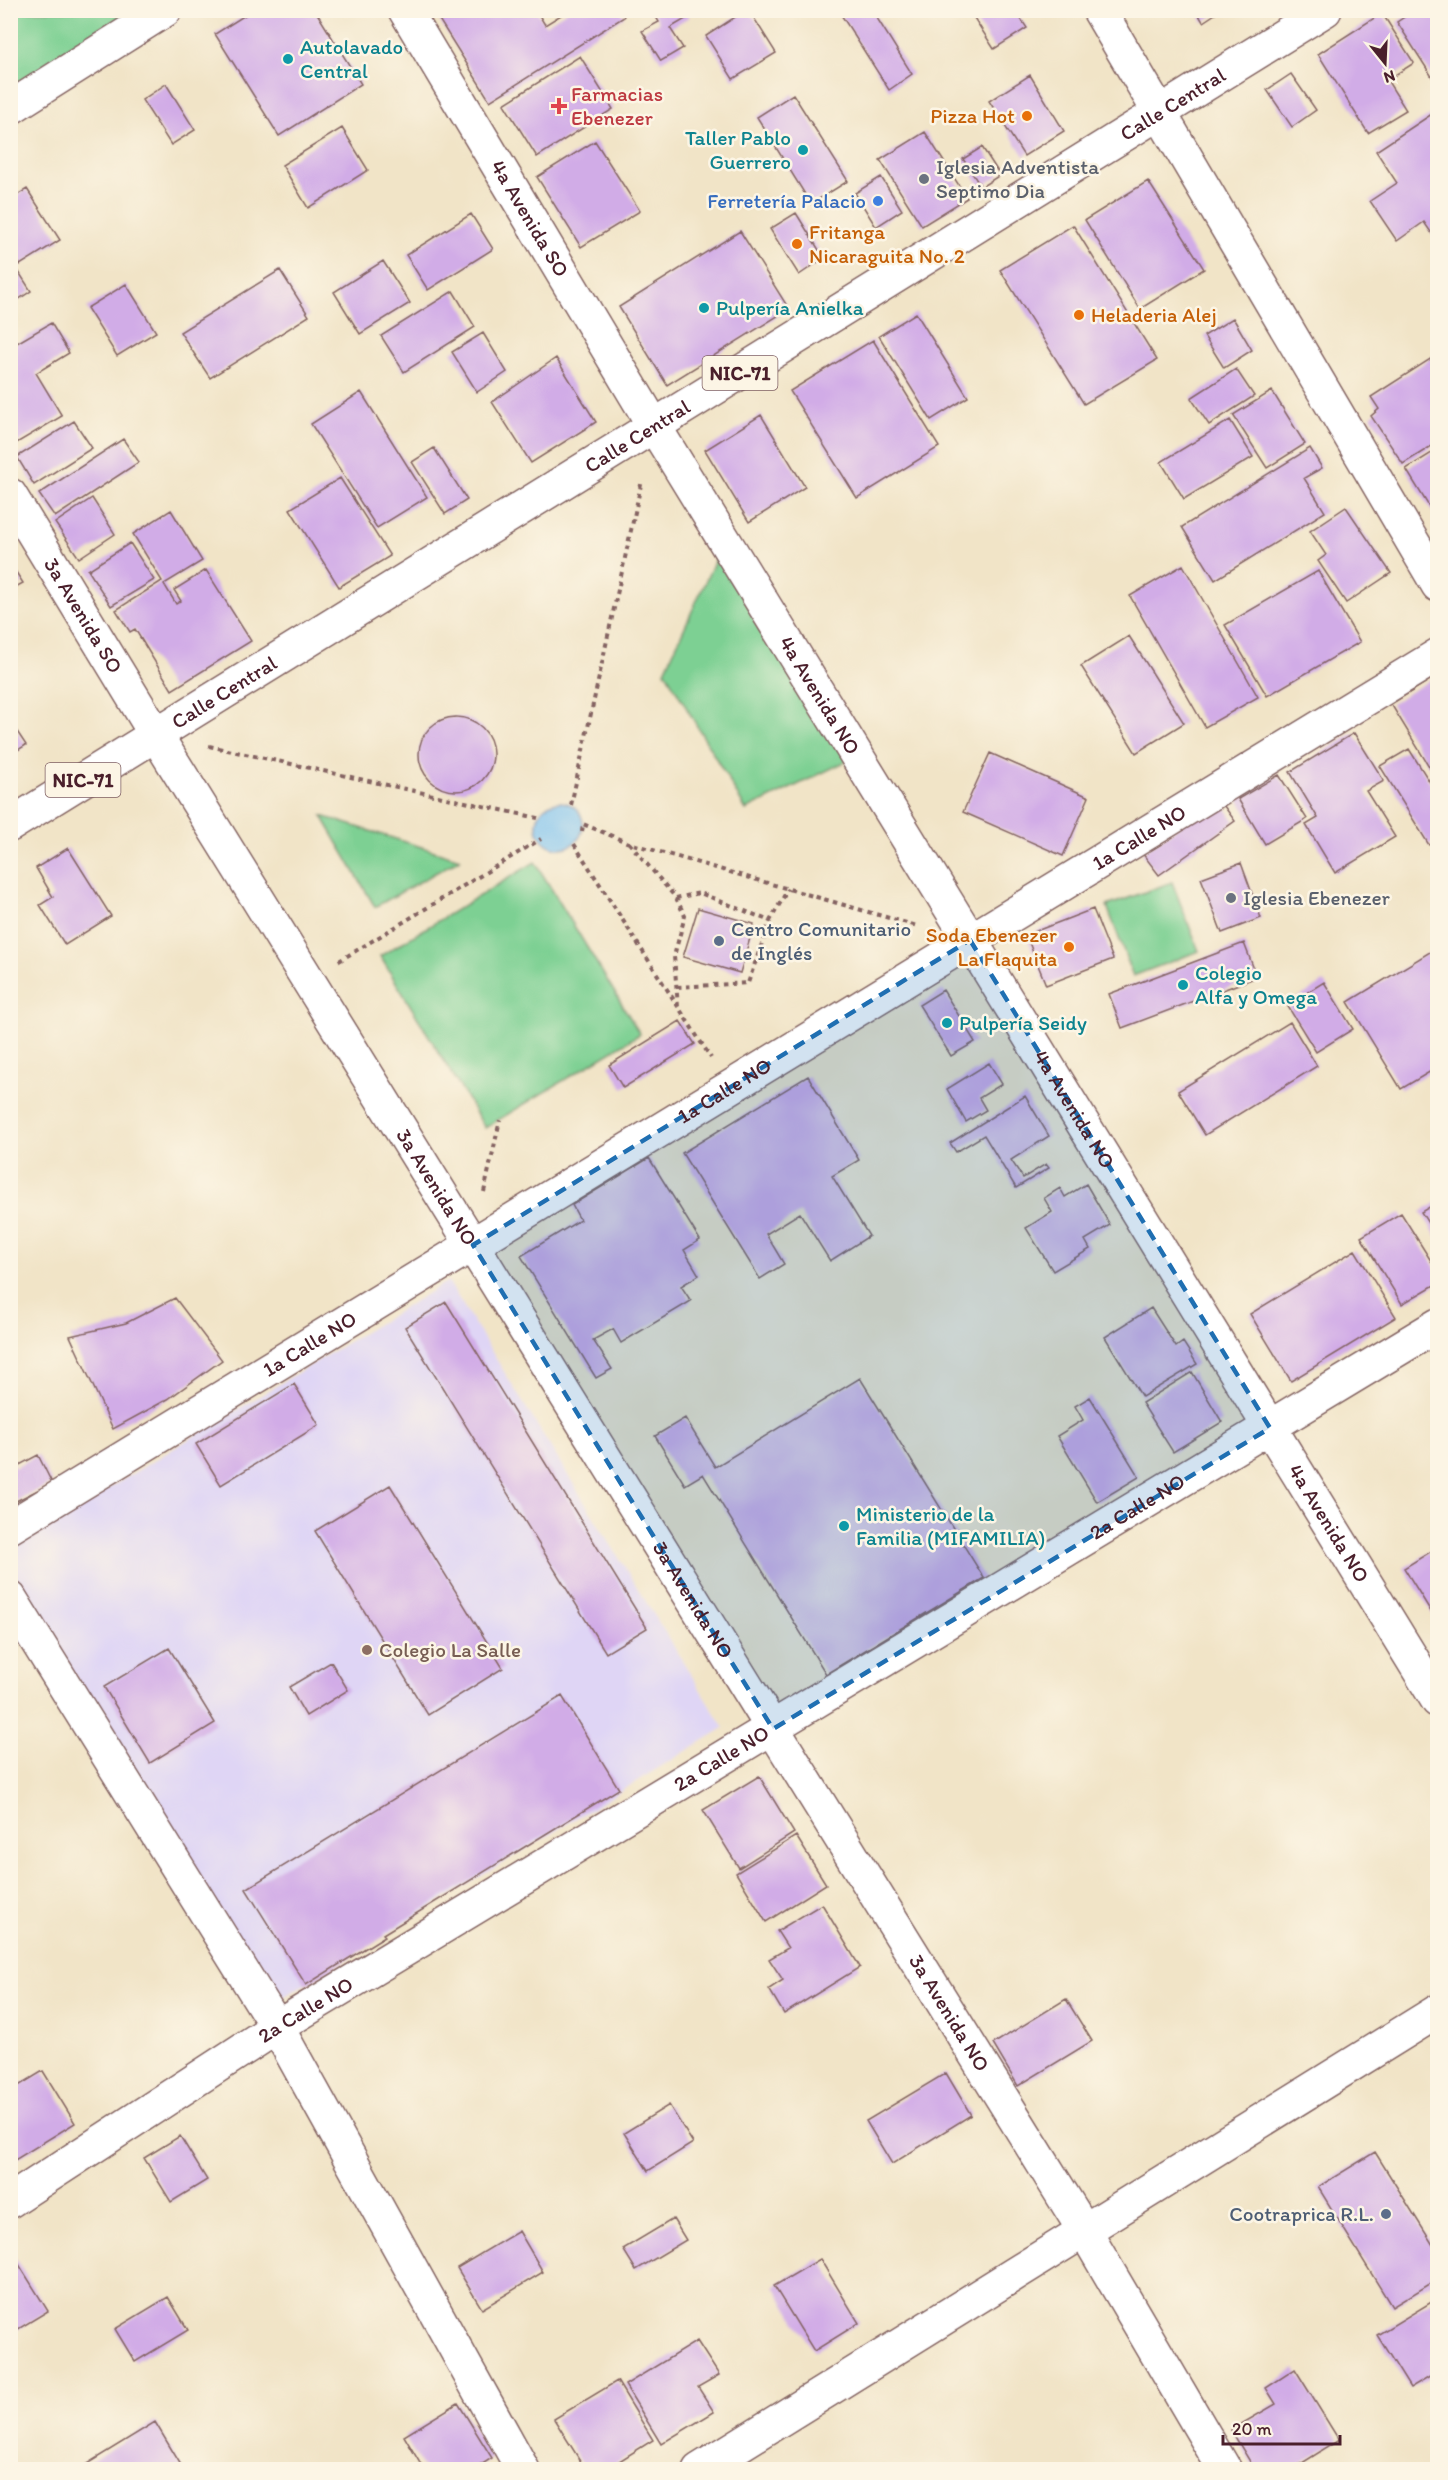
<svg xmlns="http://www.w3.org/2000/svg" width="1448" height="2480" viewBox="0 0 1448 2480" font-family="Itim,sans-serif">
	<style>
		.built { fill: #dfd5f5 }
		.green { fill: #7dd093; stroke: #64785f; stroke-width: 1.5 }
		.water { fill: #77c0f0; stroke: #60708e; stroke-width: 1.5 }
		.building { fill: #d1ace7 }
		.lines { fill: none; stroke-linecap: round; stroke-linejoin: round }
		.minor-casing { stroke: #846462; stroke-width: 36 }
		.trunk-casing { stroke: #846462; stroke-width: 36 }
		.path { stroke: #846462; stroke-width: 4; stroke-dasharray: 4.5 4.5; stroke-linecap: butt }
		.minor { stroke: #fff; stroke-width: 33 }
		.trunk { stroke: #fff; stroke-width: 33 }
		.marked { fill: #1f6fb2; fill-opacity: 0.2; stroke: #1f6fb2; stroke-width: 4.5; stroke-dasharray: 12 8; stroke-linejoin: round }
		.culture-dot { fill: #0f9aa8; stroke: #fcf5e5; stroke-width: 2 }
		.health-dot { fill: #e0444e; stroke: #fcf5e5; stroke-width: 2 }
		.food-dot { fill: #e8710a; stroke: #fcf5e5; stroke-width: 2 }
		.worship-dot { fill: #6b7280; stroke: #fcf5e5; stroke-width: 2 }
		.shop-dot { fill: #3f7fe0; stroke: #fcf5e5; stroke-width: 2 }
		.service-dot { fill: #5c6f8a; stroke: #fcf5e5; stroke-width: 2 }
		.education-dot { fill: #8d6e63; stroke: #fcf5e5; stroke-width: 2 }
		.labels { text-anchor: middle; stroke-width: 5; stroke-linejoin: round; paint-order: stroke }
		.shield { fill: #fcf5e5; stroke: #7f5f63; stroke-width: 1.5 }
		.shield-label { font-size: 20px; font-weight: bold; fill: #4a1f2b }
		.culture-label { font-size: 21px; fill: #0d838f; stroke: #fcf5e5; text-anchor: start }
		.health-label { font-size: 21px; fill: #be3a42; stroke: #fcf5e5; text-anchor: start }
		.street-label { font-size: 21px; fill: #4a1f2b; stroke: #fcf5e5 }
		.food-label { font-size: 21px; fill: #c56008; stroke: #fcf5e5; text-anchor: end }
		.worship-label { font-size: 21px; fill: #5b616d; stroke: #fcf5e5; text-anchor: start }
		.shop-label { font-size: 21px; fill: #366cbe; stroke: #fcf5e5; text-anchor: end }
		.service-label { font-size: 21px; fill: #4e5e75; stroke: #fcf5e5; text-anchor: start }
		.education-label { font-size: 21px; fill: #785e54; stroke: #fcf5e5; text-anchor: start }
	</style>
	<rect width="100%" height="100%" fill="#fcf5e5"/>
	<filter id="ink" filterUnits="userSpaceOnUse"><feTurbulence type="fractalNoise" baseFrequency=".0167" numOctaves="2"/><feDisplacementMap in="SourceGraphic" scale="12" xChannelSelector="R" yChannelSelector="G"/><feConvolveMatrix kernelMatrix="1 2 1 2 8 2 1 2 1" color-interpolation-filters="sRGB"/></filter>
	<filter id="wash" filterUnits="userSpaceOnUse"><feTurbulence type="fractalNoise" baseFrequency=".008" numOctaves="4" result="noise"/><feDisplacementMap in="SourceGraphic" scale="24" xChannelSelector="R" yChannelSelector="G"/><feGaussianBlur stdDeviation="1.35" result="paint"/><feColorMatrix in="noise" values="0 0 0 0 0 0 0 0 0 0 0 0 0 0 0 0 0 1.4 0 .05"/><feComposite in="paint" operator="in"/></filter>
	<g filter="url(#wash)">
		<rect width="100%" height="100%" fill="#f1e4c7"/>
		<path class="built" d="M 448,1281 L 724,1728 L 275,2002 L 11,1572 L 11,1548 Z"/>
		<path class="green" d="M 11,11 L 143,11 L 11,93 Z
			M 724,540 L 857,756 L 746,810 L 665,671 Z
			M 322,816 L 460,859 L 375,907 Z
			M 535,862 L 640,1034 L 485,1128 L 380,956 Z
			M 1172,882 L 1199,951 L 1133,976 L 1107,906 Z"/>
		<path class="water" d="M537 825a23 23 0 1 1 46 0a23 23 0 1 1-46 0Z"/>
		<g id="blocks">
			<path class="building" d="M 253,10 L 315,10 L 361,84 L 279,136 L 215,34 Z
				M 433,10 L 536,10 L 545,25 L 569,10 L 620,10 L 624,17 L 490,101 Z
				M 652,10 L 685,10 L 689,17 L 670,28 L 683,48 L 661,61 L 642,31 L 659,22 Z
				M 746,10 L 749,10 L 776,53 L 733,79 L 706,36 Z
				M 838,10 L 872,10 L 912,74 L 889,90 Z
				M 969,10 L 1015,10 L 1027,28 L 994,49 Z
				M 1196,10 L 1221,10 L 1203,22 Z
				M 1415,10 L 1438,10 L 1436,83 L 1397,22 Z
				M 1382,13 L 1414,63 L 1387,80 L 1406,110 L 1368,133 L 1318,54 Z
				M 580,56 L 613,109 L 537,157 L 504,104 Z
				M 1291,74 L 1316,110 L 1292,127 L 1267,90 Z
				M 1030,75 L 1064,131 L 1024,156 L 989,101 Z
				M 166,84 L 195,130 L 171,145 L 142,100 Z
				M 793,94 L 848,181 L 811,204 L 757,117 Z
				M 1438,110 L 1438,237 L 1435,238 L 1424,222 L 1397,241 L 1370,201 L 1397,183 L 1376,151 Z
				M 342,128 L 368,170 L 308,208 L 282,165 Z
				M 925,132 L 967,198 L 922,226 L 880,160 Z
				M 595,141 L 640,211 L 581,247 L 537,177 Z
				M 982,147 L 1000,175 L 981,187 L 963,159 Z
				M 881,177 L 902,210 L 876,227 L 855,193 Z
				M 1148,181 L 1204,269 L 1140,309 L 1085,220 Z
				M 27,189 L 60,240 L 20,265 L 10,251 L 10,191 L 14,197 Z
				M 796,213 L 824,258 L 799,275 L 770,229 Z
				M 471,214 L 493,249 L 428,290 L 406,255 Z
				M 1073,225 L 1157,360 L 1084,404 L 1000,270 Z
				M 740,231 L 789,309 L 667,385 L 619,307 Z
				M 383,261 L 410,303 L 360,334 L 334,292 Z
				M 15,266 L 31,291 L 10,305 L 10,269 Z
				M 280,270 L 309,316 L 210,378 L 180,332 Z
				M 126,284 L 156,332 L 117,356 L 87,308 Z
				M 453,291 L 475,327 L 404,372 L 381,336 Z
				M 916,313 L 968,397 L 931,420 L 879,336 Z
				M 1233,318 L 1252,350 L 1224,368 L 1204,336 Z
				M 51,323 L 69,353 L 36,373 L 62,416 L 15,444 L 10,436 L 10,347 Z
				M 483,333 L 507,372 L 477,392 L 452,352 Z
				M 873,340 L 939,447 L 857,498 L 790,391 Z
				M 1438,354 L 1438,442 L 1403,464 L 1371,416 L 1379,409 L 1371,397 Z
				M 556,358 L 596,422 L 531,463 L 492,402 Z
				M 1236,369 L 1254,396 L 1209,425 L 1191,398 Z
				M 1272,391 L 1305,444 L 1267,468 L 1233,415 Z
				M 361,392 L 427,497 L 377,528 L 311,424 Z
				M 761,415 L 805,487 L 749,522 L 705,450 Z
				M 1230,420 L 1253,457 L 1184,499 L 1161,462 Z
				M 74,421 L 92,448 L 34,485 L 17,457 Z
				M 123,439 L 139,462 L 55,517 L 39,494 Z
				M 434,448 L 467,500 L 445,514 L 412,462 Z
				M 1310,448 L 1322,468 L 1304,478 L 1325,512 L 1215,580 L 1182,527 Z
				M 1438,449 L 1438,510 L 1433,513 L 1406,469 Z
				M 340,478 L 390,556 L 339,587 L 290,509 Z
				M 92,498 L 115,534 L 79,558 L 55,523 Z
				M 1346,507 L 1391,573 L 1346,603 L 1318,561 L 1326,555 L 1310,531 Z
				M 171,510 L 202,561 L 164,584 L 176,604 L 181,601 L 174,590 L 206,570 L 251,641 L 172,690 L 135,629 L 130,632 L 116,610 L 162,581 L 133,534 Z
				M 130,543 L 154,580 L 111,606 L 88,570 Z
				M 10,563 L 23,583 L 10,590 Z
				M 1183,565 L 1258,697 L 1205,727 L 1130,596 Z
				M 1318,571 L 1360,642 L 1267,696 L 1225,625 Z
				M 1129,636 L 1184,723 L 1136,753 L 1081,666 Z
				M 1438,675 L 1438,781 L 1391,704 Z
				M419 754a37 37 0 1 1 74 0a37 37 0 1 1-74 0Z
				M 10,721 L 26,745 L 10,755 Z
				M 1354,733 L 1384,781 L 1366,791 L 1395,837 L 1335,873 L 1306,825 L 1318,818 L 1290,772 Z
				M 1409,749 L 1438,795 L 1438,840 L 1429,845 L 1380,766 Z
				M 990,753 L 1089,797 L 1063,856 L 963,812 Z
				M 1279,775 L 1307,819 L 1265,844 L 1238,799 Z
				M 1218,798 L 1235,821 L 1159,875 L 1142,853 Z
				M 68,848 L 111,916 L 65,945 L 40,905 L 53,897 L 36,868 Z
				M 1241,863 L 1261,918 L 1222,933 L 1201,878 Z
				M 698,908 L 754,924 L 740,973 L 683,957 Z
				M 1093,909 L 1113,959 L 1046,985 L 1026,935 Z
				M 1244,943 L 1257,977 L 1122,1028 L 1109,994 Z
				M 1438,947 L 1438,1067 L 1401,1089 L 1348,1002 Z
				M 1324,982 L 1353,1029 L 1316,1052 L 1287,1005 Z
				M 943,990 L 975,1042 L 951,1056 L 919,1005 Z
				M 680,1021 L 695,1044 L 623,1088 L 609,1065 Z
				M 1290,1022 L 1317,1066 L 1205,1135 L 1178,1091 Z
				M 989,1063 L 1002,1084 L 979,1098 L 986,1110 L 966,1122 L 947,1089 Z
				M 808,1076 L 859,1160 L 832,1176 L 869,1236 L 830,1261 L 800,1213 L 766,1234 L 784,1264 L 760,1279 L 682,1153 Z
				M 1025,1096 L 1049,1136 L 1011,1160 L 1023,1178 L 1046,1164 L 1049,1168 L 1016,1188 L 984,1135 L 956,1152 L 950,1143 Z
				M 649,1158 L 700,1240 L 684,1250 L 699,1275 L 681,1286 L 691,1301 L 621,1343 L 613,1329 L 593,1340 L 612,1369 L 596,1378 L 521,1256 L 580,1220 L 572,1205 Z
				M 1086,1184 L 1110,1225 L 1085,1240 L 1090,1249 L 1053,1271 L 1026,1228 L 1052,1212 L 1044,1198 L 1060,1188 L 1065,1197 Z
				M 1438,1202 L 1438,1239 L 1421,1212 Z
				M 1401,1213 L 1438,1272 L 1438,1283 L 1402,1304 L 1361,1237 Z
				M 1355,1250 L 1396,1317 L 1291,1381 L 1250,1314 Z
				M 175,1298 L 222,1360 L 168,1399 L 113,1429 L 70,1336 L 126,1323 Z
				M 446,1302 L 647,1628 L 606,1653 L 405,1327 Z
				M 1151,1308 L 1176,1347 L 1183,1342 L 1197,1364 L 1142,1397 L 1105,1337 Z
				M 1192,1372 L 1222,1422 L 1173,1452 L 1142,1403 Z
				M 860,1378 L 984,1578 L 826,1674 L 703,1474 L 685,1485 L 655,1436 L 685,1418 L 715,1467 Z
				M 294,1384 L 319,1425 L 221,1485 L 196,1444 Z
				M 1090,1397 L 1139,1477 L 1097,1502 L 1057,1436 L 1083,1420 L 1075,1406 Z
				M 10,1453 L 14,1468 L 38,1455 L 52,1483 L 10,1504 Z
				M 390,1485 L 503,1668 L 428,1715 L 315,1531 Z
				M 1438,1547 L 1438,1623 L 1404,1568 Z
				M 169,1648 L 215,1723 L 150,1763 L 104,1687 Z
				M 331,1662 L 348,1690 L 306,1716 L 289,1687 Z
				M 562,1696 L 619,1789 L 383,1934 L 385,1936 L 306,1985 L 246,1889 Z
				M 759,1776 L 794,1833 L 739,1868 L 703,1810 Z
				M 796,1836 L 826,1884 L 766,1922 L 736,1873 Z
				M 822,1904 L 860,1967 L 784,2014 L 769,1989 L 783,1980 L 769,1959 L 788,1948 L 777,1931 Z
				M 1066,1999 L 1092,2041 L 1018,2086 L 993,2044 Z
				M 43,2071 L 75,2123 L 10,2163 L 10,2091 Z
				M 946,2073 L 971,2115 L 892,2164 L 866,2121 Z
				M 669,2105 L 693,2143 L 648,2171 L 624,2133 Z
				M 180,2136 L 207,2180 L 171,2202 L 144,2158 Z
				M 1375,2152 L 1438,2253 L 1438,2279 L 1392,2307 L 1318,2187 Z
				M 673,2219 L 686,2240 L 636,2270 L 623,2249 Z
				M 519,2231 L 543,2272 L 482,2309 L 457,2268 Z
				M 10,2250 L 48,2311 L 10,2334 Z
				M 820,2259 L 859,2323 L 814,2351 L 774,2286 Z
				M 168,2297 L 188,2330 L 135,2362 L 115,2329 Z
				M 1438,2298 L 1438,2371 L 1410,2388 L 1377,2335 Z
				M 697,2341 L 719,2375 L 698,2387 L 714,2412 L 661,2444 L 625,2385 Z
				M 1295,2369 L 1339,2440 L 1291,2470 L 1255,2470 L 1231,2430 L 1276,2404 L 1266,2388 Z
				M 617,2381 L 653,2440 L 605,2470 L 586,2470 L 554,2419 Z
				M 458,2403 L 492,2458 L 473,2470 L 424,2470 L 404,2436 Z
				M 155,2422 L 184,2470 L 77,2470 Z"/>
		</g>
	</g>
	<g filter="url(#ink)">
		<use href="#blocks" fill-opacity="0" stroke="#846462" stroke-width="1.5"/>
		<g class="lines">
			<g class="minor-casing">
				<g id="minor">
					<path id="s1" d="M 405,10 L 654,426 L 1438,1701"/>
					<path d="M 1099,10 L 1438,585"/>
					<path d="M 10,108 L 165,10"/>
					<path id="s2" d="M 10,495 L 156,735 L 1084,2230 L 1225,2470"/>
					<path d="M 10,1598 L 277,2027 L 523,2470"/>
					<path id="s3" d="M 10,2201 L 277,2027 L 1438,1325"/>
					<path d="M 699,2470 L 1438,2011"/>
				</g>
			</g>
			<g class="trunk-casing">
				<g id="trunk">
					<path id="s4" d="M 10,825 L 1325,10"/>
					<path id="s5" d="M 10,1527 L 1438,655"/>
				</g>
			</g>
			<path class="path" d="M 209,746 L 538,818
				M 571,805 L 642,480
				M 582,832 L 583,824 L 629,843 L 917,926
				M 629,843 L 676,898 L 685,916 L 674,956 L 678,1007
				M 574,844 L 711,1058
				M 676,898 L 700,893 L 770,921 L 788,889
				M 339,961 L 541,839
				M 677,987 L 748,983 L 770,921
				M 484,1192 L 500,1120"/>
			<use href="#minor" class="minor"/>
			<use href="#trunk" class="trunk"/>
		</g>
	</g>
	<path class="marked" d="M 970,940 L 1270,1428 L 773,1729 L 473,1245 Z"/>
	<g class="culture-dot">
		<circle cx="288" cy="59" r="6"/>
		<circle cx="803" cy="150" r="6"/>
		<circle cx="704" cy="308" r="6"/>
		<circle cx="1183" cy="985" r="6"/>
		<circle cx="947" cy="1023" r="6"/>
		<circle cx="844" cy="1526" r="6"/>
	</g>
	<path class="health-dot" d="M556 97h6v6h6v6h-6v6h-6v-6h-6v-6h6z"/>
	<g class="food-dot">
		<circle cx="1027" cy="116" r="6"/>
		<circle cx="797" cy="244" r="6"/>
		<circle cx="1079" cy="315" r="6"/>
		<circle cx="1069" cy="947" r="6"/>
	</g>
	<g class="worship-dot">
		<circle cx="924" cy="179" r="6"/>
		<circle cx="1231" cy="898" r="6"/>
	</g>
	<circle class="shop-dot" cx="878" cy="201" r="6"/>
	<g class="service-dot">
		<circle cx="719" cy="941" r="6"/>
		<circle cx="1386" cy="2214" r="6"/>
	</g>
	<circle class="education-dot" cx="367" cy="1650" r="6"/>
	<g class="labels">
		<g class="shield">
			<rect x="702.5" y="356" width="75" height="34" rx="4.5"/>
			<rect x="45.5" y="763" width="75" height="34" rx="4.5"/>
		</g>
		<g class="shield-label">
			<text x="740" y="380">NIC-71</text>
			<text x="83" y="787">NIC-71</text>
		</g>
		<g class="culture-label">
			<text x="300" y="54">Autolavado<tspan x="300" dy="24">Central</tspan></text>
			<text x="791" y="145" text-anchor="end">Taller Pablo<tspan x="791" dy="24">Guerrero</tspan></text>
			<text x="716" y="315">Pulpería Anielka</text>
			<text x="1195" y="980">Colegio<tspan x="1195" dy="24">Alfa y Omega</tspan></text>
			<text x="959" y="1030">Pulpería Seidy</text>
			<text x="856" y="1521">Ministerio de la<tspan x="856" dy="24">Familia (MIFAMILIA)</tspan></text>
		</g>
		<g class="health-label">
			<text x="571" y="101">Farmacias<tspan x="571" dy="24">Ebenezer</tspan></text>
		</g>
		<g class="street-label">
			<text dy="7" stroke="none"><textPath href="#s4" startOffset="1368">Calle Central</textPath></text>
			<text dy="7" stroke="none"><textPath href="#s1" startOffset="243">4a Avenida SO</textPath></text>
			<text dy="7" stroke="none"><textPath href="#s4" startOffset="738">Calle Central</textPath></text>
			<text dy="7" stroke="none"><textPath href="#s2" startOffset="141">3a Avenida SO</textPath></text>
			<text dy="7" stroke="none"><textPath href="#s4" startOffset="252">Calle Central</textPath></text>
			<text dy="7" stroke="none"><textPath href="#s1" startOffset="801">4a Avenida NO</textPath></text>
			<text dy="7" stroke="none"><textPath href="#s5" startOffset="1323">1a Calle NO</textPath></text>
			<text dy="7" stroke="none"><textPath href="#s5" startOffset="837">1a Calle NO</textPath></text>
			<text dy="7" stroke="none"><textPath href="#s1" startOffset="1287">4a Avenida NO</textPath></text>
			<text dy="7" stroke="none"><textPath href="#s2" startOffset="813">3a Avenida NO</textPath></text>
			<text dy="7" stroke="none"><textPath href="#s5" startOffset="351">1a Calle NO</textPath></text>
			<text dy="7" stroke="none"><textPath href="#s3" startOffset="1324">2a Calle NO</textPath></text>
			<text dy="7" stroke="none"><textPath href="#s1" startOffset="1773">4a Avenida NO</textPath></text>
			<text dy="7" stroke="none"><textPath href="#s2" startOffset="1299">3a Avenida NO</textPath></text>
			<text dy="7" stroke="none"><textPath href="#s3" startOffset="838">2a Calle NO</textPath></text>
			<text dy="7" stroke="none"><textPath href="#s3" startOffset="352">2a Calle NO</textPath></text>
			<text dy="7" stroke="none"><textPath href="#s2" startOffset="1785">3a Avenida NO</textPath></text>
		</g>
		<g class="food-label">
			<text x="1015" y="123">Pizza Hot</text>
			<text x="809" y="239" text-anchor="start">Fritanga<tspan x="809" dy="24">Nicaraguita No. 2</tspan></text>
			<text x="1091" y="322" text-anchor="start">Heladeria Alej</text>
			<text x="1057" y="942">Soda Ebenezer<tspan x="1057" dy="24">La Flaquita</tspan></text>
		</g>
		<g class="worship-label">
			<text x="936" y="174">Iglesia Adventista<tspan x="936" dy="24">Septimo Dia</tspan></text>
			<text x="1243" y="905">Iglesia Ebenezer</text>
		</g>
		<g class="shop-label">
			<text x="866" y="208">Ferretería Palacio</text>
		</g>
		<g class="service-label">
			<text x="731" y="936">Centro Comunitario<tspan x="731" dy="24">de Inglés</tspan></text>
			<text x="1374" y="2221" text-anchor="end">Cootraprica R.L.</text>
		</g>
		<g class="education-label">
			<text x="379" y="1657">Colegio La Salle</text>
		</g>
	</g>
	<rect width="1448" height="2480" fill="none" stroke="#fcf5e5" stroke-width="36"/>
	<g transform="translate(1385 63) rotate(162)" stroke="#fcf5e5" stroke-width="4.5" paint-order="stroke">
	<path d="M0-4.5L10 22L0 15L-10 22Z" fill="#4a1f2b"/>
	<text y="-9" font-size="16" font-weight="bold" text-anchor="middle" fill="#4a1f2b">N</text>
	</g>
	<path d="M1223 2435v9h117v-9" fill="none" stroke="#4a1f2b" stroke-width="3"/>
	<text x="1232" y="2435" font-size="18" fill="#4a1f2b" stroke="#fcf5e5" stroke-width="4.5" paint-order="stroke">20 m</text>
</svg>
